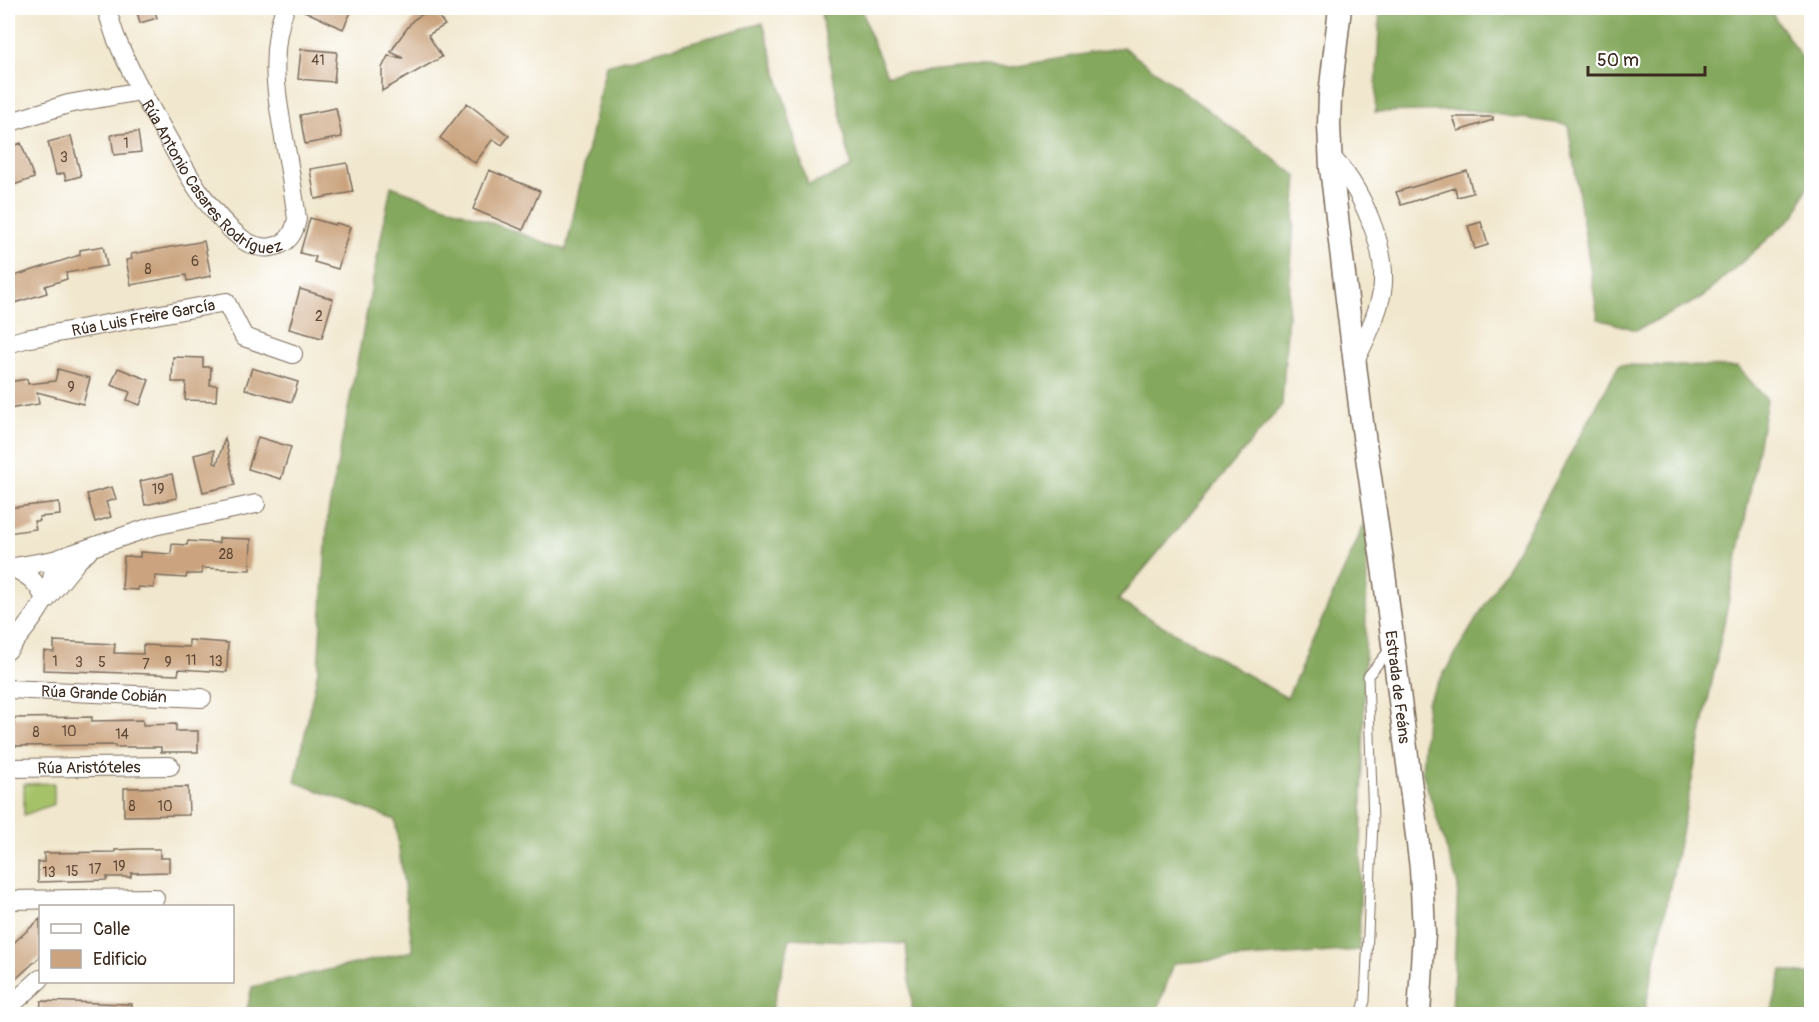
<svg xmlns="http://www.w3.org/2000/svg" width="1819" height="1022" viewBox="0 0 1819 1022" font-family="Pangolin,sans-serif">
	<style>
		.green { fill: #a6c269; stroke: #707644; stroke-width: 1.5 }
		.forest { fill: #84a85d; stroke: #60693e; stroke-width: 1.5 }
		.building { fill: #cba47f }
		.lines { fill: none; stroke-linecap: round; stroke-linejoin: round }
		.service-casing { stroke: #7b6c5c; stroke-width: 11 }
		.minor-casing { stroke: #7b6c5c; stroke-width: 20 }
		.tertiary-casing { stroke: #7b6c5c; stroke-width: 25 }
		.service { stroke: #fff; stroke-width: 9 }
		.minor { stroke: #fff; stroke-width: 18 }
		.tertiary { stroke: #fff; stroke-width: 22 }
		.labels { text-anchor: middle; stroke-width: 6; stroke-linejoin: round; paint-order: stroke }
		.number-label { font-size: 14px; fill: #5f4836 }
		.street-label { font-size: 16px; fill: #3b2a1e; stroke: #fff }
	</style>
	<rect width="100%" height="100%" fill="#fff"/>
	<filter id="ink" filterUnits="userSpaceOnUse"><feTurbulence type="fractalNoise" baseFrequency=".0167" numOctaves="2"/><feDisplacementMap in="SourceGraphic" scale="12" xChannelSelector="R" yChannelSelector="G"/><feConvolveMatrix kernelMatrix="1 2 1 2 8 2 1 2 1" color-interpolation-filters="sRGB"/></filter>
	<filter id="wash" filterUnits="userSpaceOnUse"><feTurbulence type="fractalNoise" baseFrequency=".008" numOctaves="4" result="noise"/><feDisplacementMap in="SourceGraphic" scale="24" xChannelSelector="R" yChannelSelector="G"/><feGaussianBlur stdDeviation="1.35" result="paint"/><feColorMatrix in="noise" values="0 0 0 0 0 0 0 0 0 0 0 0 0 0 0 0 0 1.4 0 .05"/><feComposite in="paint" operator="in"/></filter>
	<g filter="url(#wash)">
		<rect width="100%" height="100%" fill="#f1e7ce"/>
		<path class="green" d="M 54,783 L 54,804 L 24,815 L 24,784 Z"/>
		<path class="forest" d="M 833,8 L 862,8 L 869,33 L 887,75 L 968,67 L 1012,67 L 1123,47 L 1297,176 L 1282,405 L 1118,600 L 1287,698 L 1368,516 L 1359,950 L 1174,963 L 1156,1014 L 913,1014 L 906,944 L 790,938 L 771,1014 L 246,1014 L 252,987 L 413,951 L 395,820 L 295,782 L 318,670 L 328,513 L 391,186 L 566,250 L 606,65 L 763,23 L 808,186 L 851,168 L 821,14 Z
			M 1380,8 L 1768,8 L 1811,71 L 1811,178 L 1796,214 L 1700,299 L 1636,330 L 1598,319 L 1568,125 L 1469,110 L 1375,112 Z
			M 1619,365 L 1738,367 L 1767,400 L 1744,525 L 1644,1014 L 1452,1014 L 1458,885 L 1422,771 L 1427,702 L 1525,537 Z
			M 1782,970 L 1811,975 L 1811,1014 L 1771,1014 Z"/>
		<g id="blocks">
			<path class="building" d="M 136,8 L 154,8 L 157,18 L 140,23 Z
				M 298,8 L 353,8 L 343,29 Z
				M 432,8 L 445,25 L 428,35 L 442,57 L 382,91 L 382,68 L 388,56 L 403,58 L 391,52 L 397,42 L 413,20 Z
				M 301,49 L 337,52 L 334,82 L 298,79 Z
				M 467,103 L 509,136 L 502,145 L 493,139 L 475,163 L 440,138 Z
				M 336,108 L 342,137 L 305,144 L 300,115 Z
				M 1453,117 L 1493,117 L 1493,120 L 1458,131 Z
				M 138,132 L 141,152 L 114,155 L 111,135 Z
				M 71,136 L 81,176 L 66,180 L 64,173 L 56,175 L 48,142 Z
				M 21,143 L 34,178 L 8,187 L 8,148 Z
				M 347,163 L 353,192 L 315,199 L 310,169 Z
				M 489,170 L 540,191 L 523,230 L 473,209 Z
				M 1467,171 L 1473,193 L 1457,197 L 1455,188 L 1401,205 L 1396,192 Z
				M 310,218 L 335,225 L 336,223 L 350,227 L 338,269 L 314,262 L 316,257 L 300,253 Z
				M 1481,222 L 1488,245 L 1475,249 L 1468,226 Z
				M 204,241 L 211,276 L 187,281 L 186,275 L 131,285 L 126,260 L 132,259 L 131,254 Z
				M 103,246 L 107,266 L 66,273 L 67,279 L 45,286 L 47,293 L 8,305 L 8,278 L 80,255 L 80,250 Z
				M 300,289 L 333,299 L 322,338 L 289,329 Z
				M 173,357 L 203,358 L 203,367 L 211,367 L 210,385 L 217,385 L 216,401 L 185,400 L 186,382 L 172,382 Z
				M 118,368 L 149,380 L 140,405 L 127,400 L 130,392 L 111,385 Z
				M 252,368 L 298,382 L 292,402 L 245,389 Z
				M 58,369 L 90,378 L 83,404 L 37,392 L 39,404 L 8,409 L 8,382 L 27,379 L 28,384 L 55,381 Z
				M 258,437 L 291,447 L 281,479 L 248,469 Z
				M 225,438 L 235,485 L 203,492 L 194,455 L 214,450 L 214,463 L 217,464 Z
				M 172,474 L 177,498 L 145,505 L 140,481 Z
				M 112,487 L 116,499 L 106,502 L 111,517 L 95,522 L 87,494 Z
				M 59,502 L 60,515 L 39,517 L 40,521 L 34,521 L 36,529 L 8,533 L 8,508 Z
				M 219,538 L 251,539 L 250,570 L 202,568 L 202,574 L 187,574 L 186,578 L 155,576 L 154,588 L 138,587 L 138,590 L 122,589 L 124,556 L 140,557 L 140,552 L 171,554 L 172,544 L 187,545 L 188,541 L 219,543 Z
				M 189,640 L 228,643 L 227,672 L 179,669 L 178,675 L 43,670 L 44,651 L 54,652 L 54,641 L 115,644 L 114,653 L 143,654 L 143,645 L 189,647 Z
				M 92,717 L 92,721 L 143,720 L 143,725 L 176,724 L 176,731 L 198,731 L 198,752 L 161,752 L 161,747 L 115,747 L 115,745 L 14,746 L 14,718 Z
				M 188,787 L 189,815 L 124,816 L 124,788 Z
				M 137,849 L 160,849 L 160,858 L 169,858 L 169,872 L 131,873 L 131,877 L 107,877 L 107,880 L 38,882 L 38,862 L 44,862 L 44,853 L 115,852 L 115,850 Z
				M 40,919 L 40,957 L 8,986 L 8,948 Z
				M 41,1001 L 129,1004 L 132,1004 L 132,1014 L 40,1014 Z"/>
		</g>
	</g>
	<g filter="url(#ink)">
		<use href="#blocks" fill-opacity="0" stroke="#7b6c5c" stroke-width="1.5"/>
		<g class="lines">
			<g class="service-casing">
				<path id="service" d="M 1361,1014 L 1365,1001 L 1373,822 L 1368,676 L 1391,648"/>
			</g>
			<g class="minor-casing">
				<g id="minor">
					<path id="s1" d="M 106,8 C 110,18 112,28 116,38 C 129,69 145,99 162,128 C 183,166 207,212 242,239 C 250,245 262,249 272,247 C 288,244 294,234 297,219 C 294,198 291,176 287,154 C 278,106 267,55 285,8"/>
					<path d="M 8,123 L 68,104 L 141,91"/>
					<path d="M 1330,156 C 1360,185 1389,249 1382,292 C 1377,316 1366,339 1355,361"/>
					<path id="s2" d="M 8,344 L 25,339 L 226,302 L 244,337 L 293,354"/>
					<path d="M 8,568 L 54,560 L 154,526 L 256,504"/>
					<path d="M 13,568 C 31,576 36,582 46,600"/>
					<path d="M 49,596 L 79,559 L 88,552"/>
					<path d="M 8,650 C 29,623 55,597 54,560"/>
					<path id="s3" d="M 8,689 L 202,698"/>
					<path id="s4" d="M 8,768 L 170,766"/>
					<path d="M 8,900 L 155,898"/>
					<path d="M 8,1008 L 40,979"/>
				</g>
			</g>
			<g class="tertiary-casing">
				<g id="tertiary">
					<path id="s5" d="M 1340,8 L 1330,95 L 1329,125 L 1331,168 L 1362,422 L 1385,581 L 1421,868 L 1424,933 L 1419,1014"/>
				</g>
			</g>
			<use href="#service" class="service"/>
			<use href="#minor" class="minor"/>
			<use href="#tertiary" class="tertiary"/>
		</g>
	</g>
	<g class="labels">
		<g class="number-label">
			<text x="318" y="65">41</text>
			<text x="126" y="148">1</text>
			<text x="64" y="162">3</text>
			<text x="195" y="266">6</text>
			<text x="148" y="274">8</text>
			<text x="319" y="321">2</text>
			<text x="71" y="392">9</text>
			<text x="158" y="494">19</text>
			<text x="226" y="559">28</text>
			<text x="191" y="665">11</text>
			<text x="55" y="666">1</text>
			<text x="216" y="666">13</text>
			<text x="79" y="667">3</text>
			<text x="102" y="667">5</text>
			<text x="168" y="667">9</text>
			<text x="146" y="669">7</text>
			<text x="69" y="736">10</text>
			<text x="36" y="737">8</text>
			<text x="122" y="739">14</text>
			<text x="132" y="811">8</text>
			<text x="165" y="811">10</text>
			<text x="119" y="871">19</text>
			<text x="95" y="874">17</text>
			<text x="72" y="876">15</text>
			<text x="49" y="877">13</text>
		</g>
		<g class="street-label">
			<text dy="6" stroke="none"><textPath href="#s1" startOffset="207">Rúa Antonio Casares Rodríguez</textPath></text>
			<text dy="6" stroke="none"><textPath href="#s2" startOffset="138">Rúa Luis Freire García</textPath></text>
			<text dy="6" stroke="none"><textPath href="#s5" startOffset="684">Estrada de Feáns</textPath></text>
			<text dy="6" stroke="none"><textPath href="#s3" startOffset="96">Rúa Grande Cobián</textPath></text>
			<text dy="6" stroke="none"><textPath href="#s4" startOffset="81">Rúa Aristóteles</textPath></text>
		</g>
	</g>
	<rect width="1819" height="1022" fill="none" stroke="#fff" stroke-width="30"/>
	<rect x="39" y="905" width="195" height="78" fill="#ffffff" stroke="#b1aaa5" stroke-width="1.5"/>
	<rect x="51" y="924" width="30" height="9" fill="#ffffff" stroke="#b1aaa5" stroke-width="1.5"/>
	<text x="93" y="935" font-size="18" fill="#3b2a1e">Calle</text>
	<rect x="51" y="950" width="30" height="18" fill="#cba47f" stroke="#b1aaa5" stroke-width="1.5"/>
	<text x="93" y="965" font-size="18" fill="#3b2a1e">Edificio</text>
	<path d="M1588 66v9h117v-9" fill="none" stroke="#3b2a1e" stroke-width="3"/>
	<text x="1597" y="66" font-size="18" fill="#3b2a1e" stroke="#ffffff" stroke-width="4.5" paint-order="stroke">50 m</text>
</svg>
